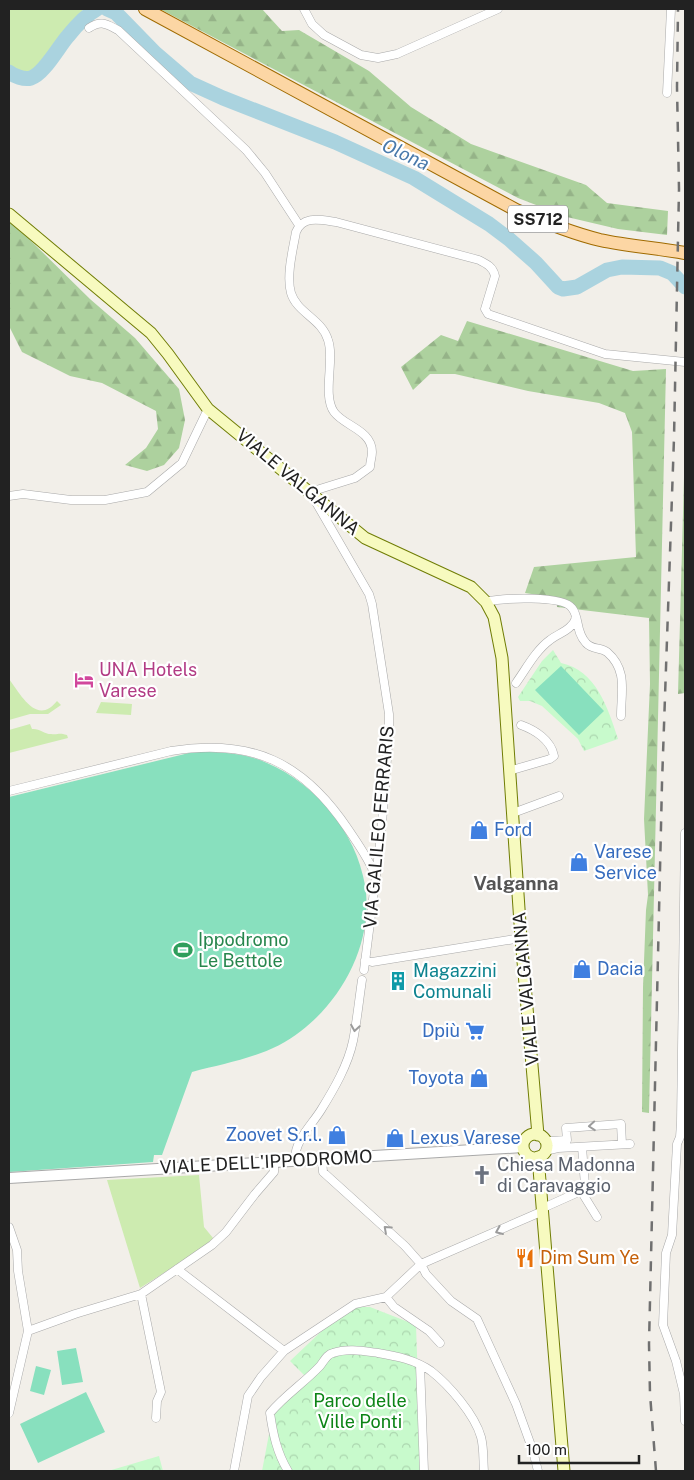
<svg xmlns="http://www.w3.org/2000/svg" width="694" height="1480" viewBox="0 0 694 1480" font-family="'Public Sans',sans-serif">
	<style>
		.grass { fill: #cdebb0 }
		.forest { fill: url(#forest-firs) }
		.park { fill: url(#park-crowns) }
		.pitch { fill: #88e0be }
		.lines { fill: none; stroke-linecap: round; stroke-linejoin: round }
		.river { stroke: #aad3df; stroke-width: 15 }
		.minor-casing { stroke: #a9a9a9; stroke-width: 9 }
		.tertiary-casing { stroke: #a9a9a9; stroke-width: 12 }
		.secondary-casing { stroke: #707d05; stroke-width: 13 }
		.primary-casing { stroke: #a06b00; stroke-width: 14 }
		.minor { stroke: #fff; stroke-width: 8 }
		.tertiary { stroke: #fff; stroke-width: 10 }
		.secondary { stroke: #f7fabf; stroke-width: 11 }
		.primary { stroke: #fcd6a4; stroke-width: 12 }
		.rail { stroke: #707070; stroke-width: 2.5; stroke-dasharray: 10 10; stroke-linecap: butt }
		.oneway { stroke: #9c9c9c }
		.labels { text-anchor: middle; stroke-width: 4.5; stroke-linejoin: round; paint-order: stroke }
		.shield { fill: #fff; stroke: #646464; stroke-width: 1 }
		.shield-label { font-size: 16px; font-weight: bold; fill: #222 }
		.street-label { font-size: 18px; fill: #222; stroke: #fff }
		.hotel-label { font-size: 18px; fill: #b23c85; stroke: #fff; text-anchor: start }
		.shop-label { font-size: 18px; fill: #366cbe; stroke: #fff; text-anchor: start }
		.leisure-label { font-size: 18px; fill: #27864d; stroke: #fff; text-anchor: start }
		.culture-label { font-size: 18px; fill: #0d838f; stroke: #fff; text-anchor: start }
		.worship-label { font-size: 18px; fill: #5b616d; stroke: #fff; text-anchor: start }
		.food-label { font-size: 18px; fill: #c56008; stroke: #fff; text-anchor: start }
		.park-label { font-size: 18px; fill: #0c8416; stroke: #fff }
		.water-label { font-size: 19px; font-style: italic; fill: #4a7aab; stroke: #fff }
		.neighbourhood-label { font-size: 19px; font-weight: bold; fill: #555; stroke: #fff }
	</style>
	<defs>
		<pattern id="forest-firs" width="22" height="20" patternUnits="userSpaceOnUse" patternTransform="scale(1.25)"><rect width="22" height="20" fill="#add19e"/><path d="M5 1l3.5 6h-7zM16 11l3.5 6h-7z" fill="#95b388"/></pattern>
		<pattern id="park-crowns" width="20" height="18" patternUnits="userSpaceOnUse" patternTransform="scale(1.25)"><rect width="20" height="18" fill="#c8facc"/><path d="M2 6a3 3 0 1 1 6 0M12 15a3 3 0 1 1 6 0" fill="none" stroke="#acd6af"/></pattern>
	</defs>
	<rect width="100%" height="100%" fill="#f2efe9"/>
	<path class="grass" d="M 9,9 L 81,9 L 92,22 L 75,36 L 47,69 L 21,85 L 9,77 Z
		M 9,679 C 21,695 37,726 57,701 L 61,705 L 48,714 L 30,714 L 9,720 Z
		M 101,702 L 132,704 L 131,715 L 96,713 Z
		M 30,724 L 32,729 C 39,728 44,734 51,734 C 59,735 58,732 67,735 L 68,738 L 9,753 L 9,730 Z
		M 199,1175 L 204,1227 L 213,1238 L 205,1247 L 140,1288 L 107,1180 Z"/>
	<path class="forest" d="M 160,9 L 262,9 L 282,31 L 299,30 L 369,71 L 411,107 L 471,144 L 586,185 L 607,203 L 668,211 L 667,235 L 618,229 L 567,217 L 518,198 Z
		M 9,222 L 28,238 L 90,299 L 135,338 L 179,389 L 185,420 L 179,448 L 164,465 L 147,471 L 125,465 L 146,448 L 158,429 L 156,411 L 102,383 L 70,376 L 22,352 L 9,326 Z
		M 467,321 L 633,371 L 666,369 L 649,1113 L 642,1112 L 643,987 L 646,910 L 648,895 L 644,819 L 650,684 L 649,618 L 557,607 L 558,598 L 525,593 L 534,567 L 636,557 L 632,432 L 625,413 L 599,403 L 528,391 L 455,374 L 430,374 L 413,390 L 401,367 L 441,335 L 458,341 Z
		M 685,441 L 685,693 L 678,694 Z"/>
	<path class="park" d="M 553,650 L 561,663 C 596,670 608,708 618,739 L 584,751 L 578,739 L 542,706 L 530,701 L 520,701 L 518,697 L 542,661 Z
		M 347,1307 L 370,1307 L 416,1325 L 421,1471 L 262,1471 L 274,1408 L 310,1381 L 290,1361 Z
		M 159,1456 L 163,1471 L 108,1471 Z"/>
	<path class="pitch" d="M 561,666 L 604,711 L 579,735 L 535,690 Z
		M 193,752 C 218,752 243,752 267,763 C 316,784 356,832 365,885 C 374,940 344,998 301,1031 C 270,1056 230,1062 192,1072 L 162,1155 L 154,1155 L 153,1162 L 9,1172 L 9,797 Z
		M 76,1348 L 83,1382 L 62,1385 L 57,1351 Z
		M 36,1366 L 51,1370 L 44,1395 L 30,1391 Z
		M 86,1392 L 105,1432 L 38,1463 L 20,1424 Z"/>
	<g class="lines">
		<path class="river" d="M 107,9 L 116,13 L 155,53 L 190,83 L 223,98 L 335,142 L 414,178 L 489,224 L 509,239 L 536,263 L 558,287 L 563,289 L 577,287 L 607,270 L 622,267 L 660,268 L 672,273 L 685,287
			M 9,72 C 14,76 24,80 31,78 C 44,74 59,46 68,36 C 76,26 86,15 97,9"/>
		<g class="minor-casing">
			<path id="minor" d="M 304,9 L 312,24 L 324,35 L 361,55 L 378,58 L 397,54 L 498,9
				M 89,28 C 101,20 106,24 118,30 L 246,150 L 265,173 L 299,225
				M 667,93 L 671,9
				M 9,496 L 23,494 L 71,500 L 105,500 L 147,492 L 182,463 L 208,409
				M 486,602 C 502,598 563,595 572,608 C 580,618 575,631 586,643 C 592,650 600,647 607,652 C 628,670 621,692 621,716
				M 516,683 C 526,669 536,650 550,640 C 559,633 572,630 576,618
				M 509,771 L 550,759 L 554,756 C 551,740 535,730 521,725
				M 9,791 L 171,751 C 252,738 303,762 348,829 C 358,844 369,859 375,875
				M 513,813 L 559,796
				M 685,833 L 681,1123 L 680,1137 L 677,1144 L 672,1235 L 666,1253 L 663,1325 L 676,1361 L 684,1394 L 685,1421
				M 365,960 L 372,962 L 521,938
				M 364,970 L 381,836 L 389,733 L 389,714 L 372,604 L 369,594 L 310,492 L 355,478 L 370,467 C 370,462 372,457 372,452 C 372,430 344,426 334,412 C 322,395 335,359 328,340 C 322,319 297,313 291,293 C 286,276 293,249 296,232 C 303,215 321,220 336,222 L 479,260 C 487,264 493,267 495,276 L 485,309 L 488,314 L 605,354 L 685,362
				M 544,1140 L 549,1141 L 567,1140 L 566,1128 L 621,1124 L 622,1144
				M 545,1151 L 558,1148 L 630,1144
				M 322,1159 L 323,1172 L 405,1246 L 421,1264 L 426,1274 L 451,1301 L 477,1319 L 516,1404 L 533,1451 L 538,1471
				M 295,1161 C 294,1141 311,1126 321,1110 C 334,1089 348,1065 353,1041 C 357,1021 359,1000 362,980
				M 581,1191 L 597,1217
				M 543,1208 L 581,1191 L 585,1185 L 582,1147
				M 9,1227 L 17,1250 L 18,1271 L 28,1331
				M 177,1269 L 284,1351
				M 141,1294 L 161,1392 L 157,1401 L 156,1418
				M 386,1297 L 394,1307 L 429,1331 L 440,1343
				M 420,1365 L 424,1471
				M 9,1413 L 28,1331 L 75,1314 L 141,1294 L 212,1245 L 226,1232 L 255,1194 L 274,1172 L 274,1162
				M 234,1471 L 248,1396 L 261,1377 L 284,1351 L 355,1304 L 386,1297 L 421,1264 L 543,1211
				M 288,1471 C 277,1453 273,1434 270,1413 C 285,1395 304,1383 320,1366 C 324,1361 327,1354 333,1353 C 347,1348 363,1351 378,1353 C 396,1356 416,1360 431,1371 C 449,1385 475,1415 481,1437 C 484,1448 483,1460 484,1471"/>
		</g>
		<g class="tertiary-casing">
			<path id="tertiary" d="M 9,1178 L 523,1147"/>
		</g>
		<g class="secondary-casing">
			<path id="secondary" d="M 9,214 L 151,333 L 168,354 L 208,409 L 365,538 L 471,587 L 486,602 L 494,617 L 502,658 L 521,938 L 538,1135
				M523 1146a12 12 0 1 1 24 0a12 12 0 1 1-24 0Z
				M 538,1157 L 564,1471"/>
		</g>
		<g class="primary-casing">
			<path id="primary" d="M 145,9 L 516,210 C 544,222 571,233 600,240 C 628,246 657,248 685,253"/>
		</g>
		<use href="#minor" class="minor"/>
		<use href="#tertiary" class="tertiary"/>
		<use href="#secondary" class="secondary"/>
		<use href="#primary" class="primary"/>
		<path class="rail" d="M 656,1471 L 650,1394 L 649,1344 L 662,783 L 674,438 L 679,189 L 677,87 L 678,9"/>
	</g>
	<defs><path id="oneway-chevron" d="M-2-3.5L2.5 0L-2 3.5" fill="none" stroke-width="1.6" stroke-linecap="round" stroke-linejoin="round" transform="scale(1.25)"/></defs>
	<g class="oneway">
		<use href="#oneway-chevron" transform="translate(355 1028) rotate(99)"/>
		<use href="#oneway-chevron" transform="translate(592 1126) rotate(176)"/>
		<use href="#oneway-chevron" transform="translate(387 1229) rotate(-138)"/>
		<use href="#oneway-chevron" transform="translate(499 1231) rotate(157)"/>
	</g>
	<defs>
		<g id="hotel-bare" transform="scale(1.5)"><path d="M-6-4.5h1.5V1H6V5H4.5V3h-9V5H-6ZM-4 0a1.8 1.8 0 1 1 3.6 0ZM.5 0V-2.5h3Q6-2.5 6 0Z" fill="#d1479c" stroke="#fff" stroke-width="2.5" paint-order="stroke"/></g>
		<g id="shop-bare" transform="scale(1.5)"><path d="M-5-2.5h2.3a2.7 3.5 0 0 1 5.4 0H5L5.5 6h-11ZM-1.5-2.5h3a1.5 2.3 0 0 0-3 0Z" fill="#3f7fe0" stroke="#fff" stroke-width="2.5" paint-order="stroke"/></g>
		<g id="stadium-bare" transform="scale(1.5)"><path d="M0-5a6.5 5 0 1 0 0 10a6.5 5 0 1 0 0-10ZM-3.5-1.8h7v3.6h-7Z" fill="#2e9e5b" stroke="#fff" stroke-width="2.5" paint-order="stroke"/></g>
		<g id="building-bare" transform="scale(1.5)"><path d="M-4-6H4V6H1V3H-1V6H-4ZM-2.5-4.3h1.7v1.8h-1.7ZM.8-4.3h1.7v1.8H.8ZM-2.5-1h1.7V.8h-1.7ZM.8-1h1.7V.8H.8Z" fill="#0f9aa8" stroke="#fff" stroke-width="2.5" paint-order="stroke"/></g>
		<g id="supermarket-bare" transform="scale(1.5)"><path d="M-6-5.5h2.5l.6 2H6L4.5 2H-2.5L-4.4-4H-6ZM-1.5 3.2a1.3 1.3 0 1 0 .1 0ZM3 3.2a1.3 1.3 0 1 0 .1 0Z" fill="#3f7fe0" stroke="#fff" stroke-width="2.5" paint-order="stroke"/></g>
		<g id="church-bare" transform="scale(1.5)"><path d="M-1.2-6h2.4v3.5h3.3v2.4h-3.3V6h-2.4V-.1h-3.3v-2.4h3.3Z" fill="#6b7280" stroke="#fff" stroke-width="2.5" paint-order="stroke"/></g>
		<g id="restaurant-bare" transform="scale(1.5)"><path d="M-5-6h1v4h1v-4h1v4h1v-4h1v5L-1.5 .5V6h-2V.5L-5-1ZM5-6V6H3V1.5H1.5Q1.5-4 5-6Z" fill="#e8710a" stroke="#fff" stroke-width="2.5" paint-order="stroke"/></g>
	</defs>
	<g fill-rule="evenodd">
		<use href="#hotel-bare" x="84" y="680"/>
		<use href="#shop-bare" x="479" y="830"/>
		<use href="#shop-bare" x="579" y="862"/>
		<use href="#stadium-bare" x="183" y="950"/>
		<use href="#shop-bare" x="582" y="969"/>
		<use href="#building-bare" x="398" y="981"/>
		<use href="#supermarket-bare" x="475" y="1031"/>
		<use href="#shop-bare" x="479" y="1078"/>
		<use href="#shop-bare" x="337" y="1135"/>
		<use href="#shop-bare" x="395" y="1138"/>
		<use href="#church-bare" x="482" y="1175"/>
		<use href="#restaurant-bare" x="525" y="1258"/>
	</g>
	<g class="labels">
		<rect class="shield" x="508" y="205.5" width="60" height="27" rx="4"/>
		<g class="shield-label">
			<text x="538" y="225">SS712</text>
		</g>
		<g class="street-label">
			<text transform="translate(298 482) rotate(40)" y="6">VIALE VALGANNA</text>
			<text transform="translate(379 827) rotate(-85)" y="6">VIA GALILEO FERRARIS</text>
			<text transform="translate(526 989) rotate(-95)" y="6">VIALE VALGANNA</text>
			<text transform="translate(266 1162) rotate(-3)" y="6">VIALE DELL'IPPODROMO</text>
		</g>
		<g class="hotel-label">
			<text x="99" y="676">UNA Hotels<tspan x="99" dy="21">Varese</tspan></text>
		</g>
		<g class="shop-label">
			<text x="494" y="836">Ford</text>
			<text x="594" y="858">Varese<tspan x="594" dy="21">Service</tspan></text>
			<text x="597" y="975">Dacia</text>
			<text x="460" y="1037" text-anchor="end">Dpiù</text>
			<text x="464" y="1084" text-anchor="end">Toyota</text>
			<text x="322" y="1141" text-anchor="end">Zoovet S.r.l.</text>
			<text x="410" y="1144">Lexus Varese</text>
		</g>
		<g class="leisure-label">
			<text x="198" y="946">Ippodromo<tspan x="198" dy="21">Le Bettole</tspan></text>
		</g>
		<g class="culture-label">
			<text x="413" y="977">Magazzini<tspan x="413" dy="21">Comunali</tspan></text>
		</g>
		<g class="worship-label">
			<text x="497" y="1171">Chiesa Madonna<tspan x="497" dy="21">di Caravaggio</tspan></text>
		</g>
		<g class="food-label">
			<text x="540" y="1264">Dim Sum Ye</text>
		</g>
		<g class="park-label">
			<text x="360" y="1407">Parco delle<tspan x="360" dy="21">Ville Ponti</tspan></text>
		</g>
		<g class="water-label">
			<text transform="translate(406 154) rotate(25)" y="7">Olona</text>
		</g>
		<g class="neighbourhood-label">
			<text x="516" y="890">Valganna</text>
		</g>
	</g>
	<rect width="694" height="1480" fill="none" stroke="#222222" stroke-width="20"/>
	<path d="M519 1455v8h120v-8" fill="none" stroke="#222222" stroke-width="2.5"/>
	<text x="526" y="1455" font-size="15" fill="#222222" stroke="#ffffff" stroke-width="4" paint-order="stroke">100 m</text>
</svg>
